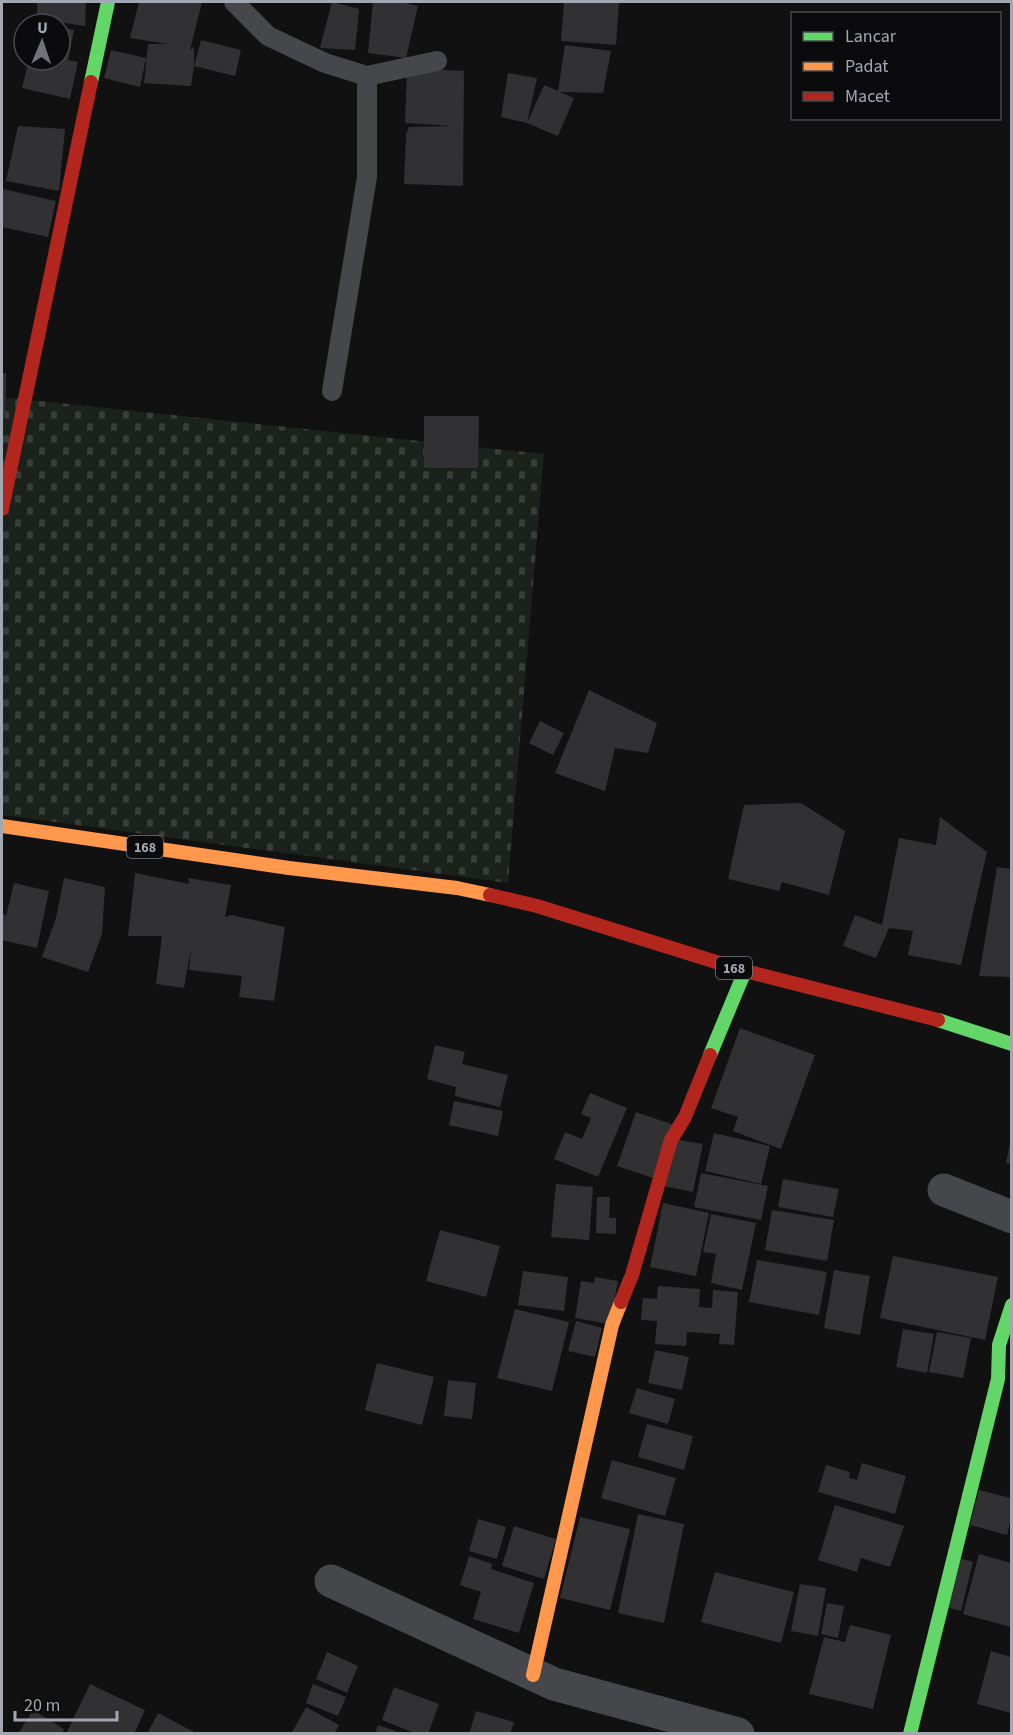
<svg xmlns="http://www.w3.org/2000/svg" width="1013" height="1735" viewBox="0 0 1013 1735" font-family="'Source Sans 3',sans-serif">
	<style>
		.cemetery { fill: url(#cemetery-stones) }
		.building { fill: #313133 }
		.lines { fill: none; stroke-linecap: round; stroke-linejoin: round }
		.lane { stroke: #45474a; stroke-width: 20 }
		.street { stroke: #45474a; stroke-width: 33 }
		.fast { stroke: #63d668; stroke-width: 14 }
		.slow { stroke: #ff974d; stroke-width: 14 }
		.jam { stroke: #b3261e; stroke-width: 14 }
		.labels { text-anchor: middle; stroke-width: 4.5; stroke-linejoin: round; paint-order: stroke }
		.shield { fill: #0b0b0d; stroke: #747980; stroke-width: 1.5 }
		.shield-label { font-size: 14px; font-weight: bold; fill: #a1a8b2 }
	</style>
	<defs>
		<pattern id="cemetery-stones" width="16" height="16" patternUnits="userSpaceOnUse" patternTransform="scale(1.5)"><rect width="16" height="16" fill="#1b211b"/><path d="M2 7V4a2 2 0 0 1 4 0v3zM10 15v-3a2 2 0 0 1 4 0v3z" fill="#393e3a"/></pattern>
	</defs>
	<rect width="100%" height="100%" fill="#111"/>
	<path class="cemetery" d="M 2,397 L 544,454 L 508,883 L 2,815 Z"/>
	<path class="building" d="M 37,2 L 86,2 L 85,26 L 37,19 Z
		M 139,2 L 202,2 L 190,50 L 194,47 L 194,66 L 201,40 L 241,50 L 235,76 L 194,66 L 191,86 L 144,83 L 148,44 L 167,44 L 130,38 Z
		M 332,2 L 359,9 L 355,50 L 320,48 Z
		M 373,2 L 401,2 L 418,6 L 406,58 L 368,53 Z
		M 564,2 L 619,2 L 616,45 L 561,41 Z
		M 60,27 L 74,30 L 68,60 L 78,62 L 70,99 L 22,88 L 29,60 L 60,60 Z
		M 565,45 L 611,51 L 603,93 L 560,92 L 574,98 L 558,136 L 527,123 L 501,117 L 508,73 L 537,78 L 527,123 L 544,85 L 558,91 Z
		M 111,50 L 146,58 L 140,87 L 104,78 Z
		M 407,68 L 464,71 L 463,186 L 404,184 L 406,134 L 409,127 L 454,126 L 405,123 Z
		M 18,126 L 65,129 L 59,191 L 6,181 Z
		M 3,189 L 56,201 L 48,237 L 2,227 Z
		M 2,373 L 6,373 L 5,419 L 2,420 Z
		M 424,416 L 479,416 L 478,468 L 424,468 Z
		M 589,690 L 657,723 L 648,753 L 615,748 L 605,791 L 555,773 Z
		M 540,721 L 564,733 L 553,755 L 529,743 Z
		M 801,803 L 845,831 L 829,895 L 782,882 L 779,891 L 728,879 L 744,805 Z
		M 940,817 L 987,852 L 961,965 L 908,955 L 913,931 L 889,928 L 876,958 L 843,946 L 855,915 L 882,925 L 899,838 L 936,845 Z
		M 997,867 L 1011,869 L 1011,977 L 979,976 Z
		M 135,873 L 189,884 L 188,878 L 231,885 L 225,917 L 231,915 L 285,927 L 274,1001 L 239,997 L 242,976 L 189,970 L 191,948 L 184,988 L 156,984 L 162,936 L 128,936 Z
		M 64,878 L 105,887 L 102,934 L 88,972 L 42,957 L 56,918 Z
		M 14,883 L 49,891 L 37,948 L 2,940 L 2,912 L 6,916 Z
		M 740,1028 L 815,1055 L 781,1149 L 733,1131 L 738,1117 L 711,1108 Z
		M 435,1045 L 465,1052 L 462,1064 L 508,1075 L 500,1107 L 455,1096 L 456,1087 L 427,1079 Z
		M 590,1093 L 627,1108 L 598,1177 L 554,1159 L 565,1132 L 582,1139 L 591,1118 L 581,1114 Z
		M 454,1101 L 503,1111 L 498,1136 L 449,1125 Z
		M 636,1112 L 674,1125 L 656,1179 L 617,1166 Z
		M 714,1133 L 770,1146 L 761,1184 L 705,1171 Z
		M 673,1139 L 703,1144 L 693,1192 L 664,1186 Z
		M 1010,1143 L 1011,1143 L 1011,1164 L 1006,1163 Z
		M 701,1173 L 768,1186 L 761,1220 L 694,1207 Z
		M 783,1179 L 839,1189 L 833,1217 L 778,1207 Z
		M 556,1184 L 593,1187 L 589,1240 L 551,1237 Z
		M 597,1197 L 610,1197 L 609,1218 L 616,1218 L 616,1234 L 596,1233 Z
		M 663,1203 L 709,1213 L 696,1276 L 650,1267 Z
		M 772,1210 L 834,1220 L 827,1261 L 765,1250 Z
		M 711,1214 L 756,1223 L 742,1290 L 711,1283 L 716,1254 L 703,1252 Z
		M 440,1230 L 500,1246 L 486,1297 L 426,1281 Z
		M 893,1256 L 998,1277 L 985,1340 L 880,1318 Z
		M 757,1260 L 827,1272 L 819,1315 L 749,1302 Z
		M 834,1270 L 870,1276 L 860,1335 L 824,1328 Z
		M 523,1271 L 568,1277 L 564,1311 L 518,1305 Z
		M 595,1277 L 618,1281 L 610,1324 L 575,1318 L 581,1281 L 594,1283 Z
		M 658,1286 L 700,1289 L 699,1307 L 712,1308 L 713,1290 L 738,1292 L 734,1345 L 719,1344 L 720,1334 L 687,1332 L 686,1346 L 655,1344 L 657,1321 L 641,1320 L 643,1298 L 657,1299 Z
		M 515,1309 L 569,1322 L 552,1391 L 497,1378 Z
		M 576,1321 L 602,1328 L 595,1357 L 568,1351 Z
		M 903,1329 L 934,1334 L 927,1373 L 896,1367 Z
		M 937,1332 L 971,1338 L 963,1378 L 929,1372 Z
		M 655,1350 L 689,1357 L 682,1390 L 648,1383 Z
		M 377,1363 L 434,1377 L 422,1425 L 365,1410 Z
		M 448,1380 L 476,1383 L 472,1419 L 444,1416 Z
		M 637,1388 L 675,1399 L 668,1424 L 629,1413 Z
		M 647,1424 L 693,1436 L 684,1470 L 638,1457 Z
		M 612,1460 L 676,1478 L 665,1516 L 601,1498 Z
		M 862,1463 L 906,1476 L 895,1514 L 818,1492 L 826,1465 L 850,1472 L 849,1478 L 857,1480 Z
		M 979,1490 L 1011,1498 L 1011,1518 L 1007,1535 L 970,1525 Z
		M 835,1505 L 904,1526 L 890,1567 L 861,1558 L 857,1572 L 818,1560 Z
		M 638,1514 L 684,1524 L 664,1623 L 618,1613 Z
		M 580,1517 L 630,1529 L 610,1610 L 560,1598 Z
		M 478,1519 L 506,1527 L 497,1559 L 469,1551 Z
		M 514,1526 L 556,1539 L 544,1579 L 502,1566 Z
		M 979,1554 L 1011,1563 L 1011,1627 L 963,1614 Z
		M 469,1556 L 492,1564 L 491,1569 L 534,1583 L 519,1633 L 473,1619 L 481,1592 L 460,1585 Z
		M 959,1558 L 973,1562 L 961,1611 L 946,1607 Z
		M 715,1572 L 794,1592 L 781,1643 L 701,1622 Z
		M 800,1584 L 826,1588 L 818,1636 L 791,1631 Z
		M 827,1603 L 844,1606 L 838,1638 L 821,1634 Z
		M 850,1625 L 891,1635 L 873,1709 L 809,1694 L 824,1637 L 845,1642 Z
		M 991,1651 L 1011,1657 L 1011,1713 L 977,1704 Z
		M 327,1652 L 358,1666 L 347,1693 L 316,1679 Z
		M 90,1684 L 145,1710 L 134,1734 L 66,1734 Z
		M 313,1684 L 346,1697 L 338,1716 L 306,1703 Z
		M 394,1687 L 439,1704 L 428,1734 L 417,1734 L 382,1720 Z
		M 306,1707 L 339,1725 L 334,1734 L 291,1734 Z
		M 33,1710 L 64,1729 L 61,1734 L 18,1734 Z
		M 476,1711 L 514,1722 L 510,1734 L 469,1734 Z
		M 158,1713 L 198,1734 L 147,1734 Z
		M 378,1725 L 401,1733 L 401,1734 L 375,1734 Z"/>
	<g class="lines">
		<path class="lane" d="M 234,2 L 268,36 L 325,63 L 367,76 L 437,61
			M 332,391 L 367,177 L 367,76"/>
		<path class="street" d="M 944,1190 L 1012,1217
			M 331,1581 L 554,1684 L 738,1734"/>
		<path class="fast" d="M 91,82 L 108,2
			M 938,1020 L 1012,1044
			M 710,1055 L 745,971
			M 910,1734 L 998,1379 L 999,1345 L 1012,1305"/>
		<path class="slow" d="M 2,826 L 289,868 L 457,888 L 490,895
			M 533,1675 L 612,1325 L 621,1302"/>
		<path class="jam" d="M 2,509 L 91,82
			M 490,895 L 537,906 L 745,971 L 938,1020
			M 621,1302 L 632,1275 L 671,1140 L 685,1117 L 710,1055"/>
	</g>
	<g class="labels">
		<g class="shield">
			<rect x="127" y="836" width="36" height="22" rx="4.5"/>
			<rect x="716" y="957" width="36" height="22" rx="4.5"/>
		</g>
		<g class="shield-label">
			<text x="145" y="852">168</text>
			<text x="734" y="973">168</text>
		</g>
	</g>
	<rect width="1013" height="1735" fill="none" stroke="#a1a8b2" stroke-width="6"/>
	<rect x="791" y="12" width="210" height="108" fill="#0b0b0d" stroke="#474a4f" stroke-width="1.5"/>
	<rect x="803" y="32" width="30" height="9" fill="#63d668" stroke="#474a4f" stroke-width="1.5"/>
	<text x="845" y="42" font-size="18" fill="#a1a8b2">Lancar</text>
	<rect x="803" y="62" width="30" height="9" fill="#ff974d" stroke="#474a4f" stroke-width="1.5"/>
	<text x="845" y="72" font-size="18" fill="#a1a8b2">Padat</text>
	<rect x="803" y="92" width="30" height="9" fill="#b3261e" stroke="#474a4f" stroke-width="1.5"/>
	<text x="845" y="102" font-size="18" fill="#a1a8b2">Macet</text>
	<g transform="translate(42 42) rotate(2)"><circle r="28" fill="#0b0b0d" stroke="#474a4f" stroke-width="1.5"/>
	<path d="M0-4.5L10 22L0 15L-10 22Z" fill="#6f737a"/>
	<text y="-9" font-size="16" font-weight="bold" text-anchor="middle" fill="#a1a8b2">U</text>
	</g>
	<path d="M15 1711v9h102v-9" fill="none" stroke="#a1a8b2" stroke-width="3"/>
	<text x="24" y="1711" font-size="18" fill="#a1a8b2" stroke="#0b0b0d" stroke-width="4.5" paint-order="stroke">20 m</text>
</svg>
